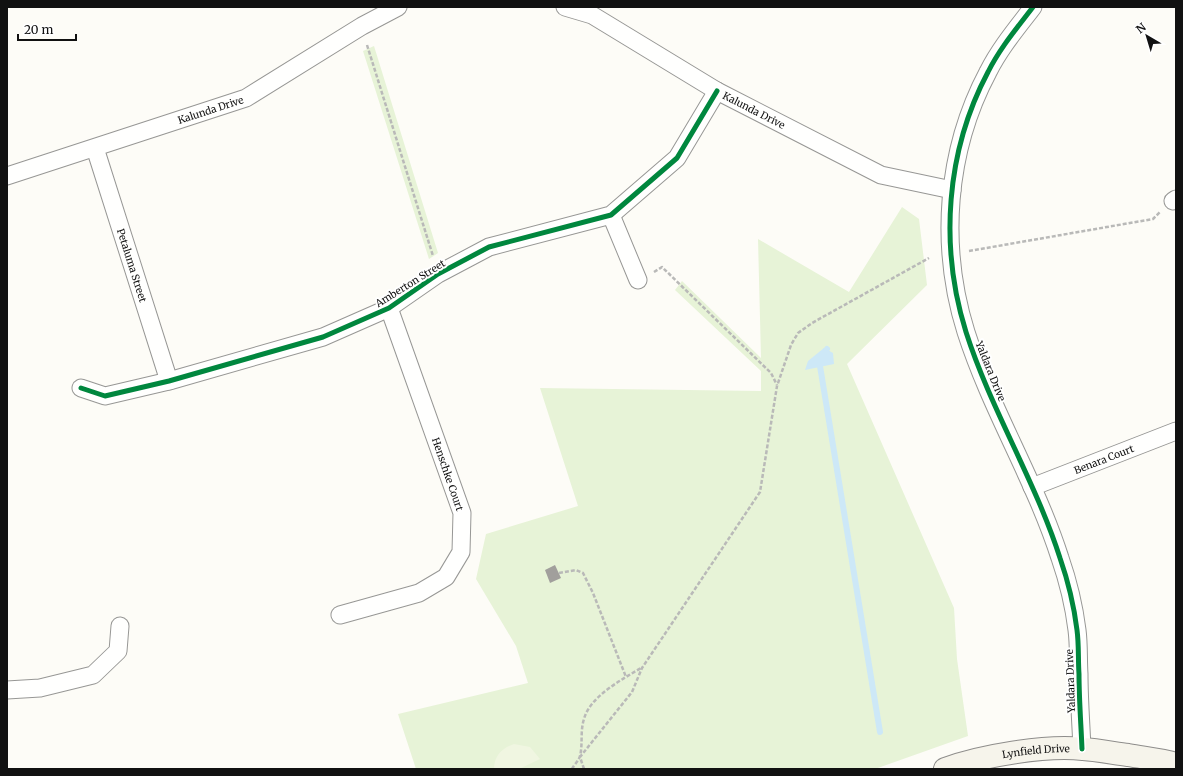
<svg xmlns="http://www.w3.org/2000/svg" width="1183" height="776" viewBox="0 0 1183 776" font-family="Merriweather,serif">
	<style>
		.green { fill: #e7f3d7 }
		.pitch { fill: #f0f6e1 }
		.water { fill: #cde8f7 }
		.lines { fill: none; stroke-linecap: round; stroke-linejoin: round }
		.stream { stroke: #cde8f7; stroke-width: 6 }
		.building { fill: #a19f9c }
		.street-casing { stroke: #979795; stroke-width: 19 }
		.secondary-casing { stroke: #8e8d8b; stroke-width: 24 }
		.path { stroke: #b9b9b8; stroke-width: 2.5; stroke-dasharray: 4 2; stroke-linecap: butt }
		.street { stroke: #fffffe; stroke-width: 17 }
		.secondary { stroke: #f6f4eb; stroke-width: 22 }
		.cycleway-casing { stroke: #fff; stroke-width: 8 }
		.cycleway { stroke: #00873e; stroke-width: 5 }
		.labels { text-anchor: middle; stroke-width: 4; stroke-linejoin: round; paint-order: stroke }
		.street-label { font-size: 10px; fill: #111; stroke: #fff }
	</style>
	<rect width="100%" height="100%" fill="#fdfcf7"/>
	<path class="green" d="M 374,46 L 438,253 L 429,259 L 363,51 Z
		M 902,207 L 919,219 L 927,285 L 847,364 L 954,608 L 957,659 L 968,736 L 875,769 L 416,769 L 398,714 L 528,683 L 516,646 L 476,579 L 486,534 L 578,506 L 540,388 L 761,391 L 761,371 L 675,290 L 682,281 L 761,358 L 758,239 L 849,292 Z"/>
	<path class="pitch" d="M 514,744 L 530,747 L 540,759 L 519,769 L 494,769 C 494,756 502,748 514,744 Z"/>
	<path class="water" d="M 824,348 L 833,353 L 834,364 L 805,370 L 808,361 Z"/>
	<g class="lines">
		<path class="stream" d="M 827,349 L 820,358 L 820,366 L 880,732"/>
	</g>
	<path class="building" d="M 555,565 L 561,578 L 550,583 L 545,570 Z"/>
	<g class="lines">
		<g class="street-casing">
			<g id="street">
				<path id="s1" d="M 565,7 L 592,15 L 717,91 L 881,175 L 952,190"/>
				<path d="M 1033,7 C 1017,28 1000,48 988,72 C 946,151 939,246 966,332 C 991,410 1035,480 1060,558 C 1068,581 1074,606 1077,630 C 1079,645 1078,660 1079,674 C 1079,699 1081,724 1082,749"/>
				<path id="s2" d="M 95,148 L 169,381"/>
				<path id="s3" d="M 7,176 L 246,98 L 362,26 L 398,7"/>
				<path d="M 1173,201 L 1176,199"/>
				<path d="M 611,215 L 638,280"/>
				<path d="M 81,388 L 105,396 L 169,381 L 323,337 L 389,308 L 438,274 L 489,247 L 611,215 L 677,158 L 717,91"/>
				<path id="s4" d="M 1032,487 L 1176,431"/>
				<path d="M 340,615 L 419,593 L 446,577 L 461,552 L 462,513 L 389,308"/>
				<path d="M 7,690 L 40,688 L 93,675 L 118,651 L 120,626"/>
			</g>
		</g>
		<g class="secondary-casing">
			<g id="secondary">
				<path id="s5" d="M 945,769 C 981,756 1044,745 1083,749 C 1098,750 1113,753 1128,755 C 1144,758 1160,759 1176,764"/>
			</g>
		</g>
		<path class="path" d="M 367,45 L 433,256
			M 969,251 L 1153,219 L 1160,212
			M 654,272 L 662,267 L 771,373 L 777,385
			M 559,573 L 576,570 L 583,573 L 593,593 L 626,677
			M 572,769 C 574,765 579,760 580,756 C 583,744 580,731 584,719 C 590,696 623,679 641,668
			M 584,769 L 580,757 L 632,692 L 642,668 L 760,492 L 777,386 L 791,345 L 798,333 L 812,323 L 929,258"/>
		<use href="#street" class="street"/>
		<use href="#secondary" class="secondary"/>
		<g class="cycleway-casing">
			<path id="cycleway" d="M 1033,7 C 1017,28 1000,48 988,72 C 946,151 939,246 966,332 C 991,410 1035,480 1060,558 C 1068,581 1074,606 1077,630 C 1079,645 1078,660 1079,674 C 1079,699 1081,724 1082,749
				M 81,388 L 105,396 L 169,381 L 323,337 L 389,308 L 438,274 L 489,247 L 611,215 L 677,158 L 717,91"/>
		</g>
		<use href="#cycleway" class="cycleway"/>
	</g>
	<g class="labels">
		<g class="street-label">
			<text dy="4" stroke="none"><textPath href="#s3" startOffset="214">Kalunda Drive</textPath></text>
			<text dy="4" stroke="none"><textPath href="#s1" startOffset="216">Kalunda Drive</textPath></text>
			<text dy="4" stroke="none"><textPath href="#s2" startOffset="123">Petaluma Street</textPath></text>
			<text transform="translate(410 283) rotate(-32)" y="4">Amberton Street</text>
			<text transform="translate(991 371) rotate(68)" y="4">Yaldara Drive</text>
			<text dy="4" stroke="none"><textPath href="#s4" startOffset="77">Benara Court</textPath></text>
			<text transform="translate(448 474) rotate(71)" y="4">Henschke Court</text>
			<text transform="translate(1070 681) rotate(-92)" y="4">Yaldara Drive</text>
			<text dy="4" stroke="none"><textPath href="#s5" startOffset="93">Lynfield Drive</textPath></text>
		</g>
	</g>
	<rect width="1183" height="776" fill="none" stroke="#111111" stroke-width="16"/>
	<g transform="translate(1147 36) rotate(322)" stroke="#ffffff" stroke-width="3" paint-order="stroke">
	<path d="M0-3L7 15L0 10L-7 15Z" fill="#111111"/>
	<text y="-6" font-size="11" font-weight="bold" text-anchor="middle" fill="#111111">N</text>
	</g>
	<path d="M18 34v6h58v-6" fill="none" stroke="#111111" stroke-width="2"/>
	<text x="24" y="34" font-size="12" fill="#111111" stroke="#ffffff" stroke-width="3" paint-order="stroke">20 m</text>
</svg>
